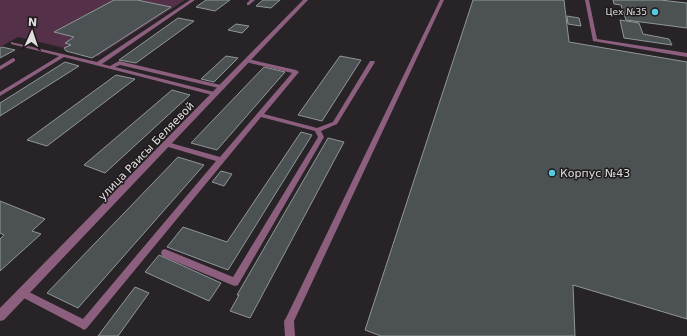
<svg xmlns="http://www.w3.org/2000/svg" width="687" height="336" viewBox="0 0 687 336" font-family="'DejaVu Sans',sans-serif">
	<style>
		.green { fill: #553149 }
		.building { fill: #4c5253; stroke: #909798 }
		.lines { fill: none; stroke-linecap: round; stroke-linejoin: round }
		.service { fill: #8d5f7e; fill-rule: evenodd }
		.minor { fill: #8d5f7e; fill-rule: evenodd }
		.poi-dot { fill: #55cadf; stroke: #1e1a1c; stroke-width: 1.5 }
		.labels { text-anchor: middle; stroke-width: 3; stroke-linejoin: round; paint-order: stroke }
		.far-poi-label { font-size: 9px; fill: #e1dee0; stroke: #1e1a1c; text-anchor: end }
		.street-label { font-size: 11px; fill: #e1dee0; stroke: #1e1a1c }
		.poi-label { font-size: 11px; fill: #e1dee0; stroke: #1e1a1c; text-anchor: start }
	</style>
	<rect width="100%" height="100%" fill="#272326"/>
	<path class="green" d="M 0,0 L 185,0 L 98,56 L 18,37 L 0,47 Z"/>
	<path class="building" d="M 114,0 L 137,0 L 171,7 L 92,58 L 66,51 L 64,48 L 71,45 L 65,43 L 74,37 L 54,32 Z
		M 206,0 L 230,0 L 215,11 L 196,7 Z
		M 263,0 L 280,0 L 271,8 L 256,6 Z
		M 473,0 L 564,0 L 569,42 L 687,62 L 687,319 L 573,285 L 575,336 L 381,336 L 365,330 Z
		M 613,0 L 660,0 L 687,3 L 687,28 L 626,20 L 621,5 L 614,4 Z
		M 567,16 L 579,18 L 581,26 L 568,24 Z
		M 178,18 L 194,21 L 136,63 L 119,60 Z
		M 620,20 L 639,23 L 643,34 L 669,39 L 672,45 L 624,38 Z
		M 236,24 L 249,26 L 242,33 L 228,30 Z
		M 2,47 L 15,50 L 0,58 L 0,48 Z
		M 226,56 L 238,58 L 214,82 L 201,79 Z
		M 340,56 L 361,60 L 322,121 L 298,115 Z
		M 65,62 L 79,66 L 0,116 L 0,103 Z
		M 264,67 L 285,72 L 217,150 L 191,143 Z
		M 116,75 L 135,79 L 47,146 L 27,140 Z
		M 172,90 L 190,95 L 105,173 L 84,165 Z
		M 301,132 L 312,135 L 228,270 L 167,247 L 183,227 L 227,242 Z
		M 328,138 L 344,142 L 250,318 L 230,311 L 239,295 L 237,295 Z
		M 178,157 L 204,165 L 78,308 L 47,293 Z
		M 221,171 L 232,174 L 224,186 L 212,182 Z
		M 0,201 L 45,219 L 32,231 L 41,234 L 0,271 L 0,239 L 4,235 L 0,233 Z
		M 159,255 L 221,283 L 209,301 L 145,272 Z
		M 135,287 L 149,293 L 118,336 L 98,336 Z"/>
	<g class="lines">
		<path class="service" d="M 190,0 L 195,0 L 102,64 L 110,66 L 119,61 L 225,86 L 225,88 L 223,89 L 120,65 L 115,67 L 218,93 L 218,95 L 216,96 L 64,57 L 0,96 L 0,92 L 59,56 L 11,44 L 11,42 L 97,62 Z
			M 250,0 L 255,0 L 249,5 L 247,5 L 247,3 Z
			M 440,0 L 444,0 L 294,321 L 295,336 L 285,336 L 284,321 L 286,318 Z
			M 585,0 L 589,0 L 597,39 L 687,53 L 687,57 L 593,41 Z
			M 13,58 L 15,59 L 15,61 L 0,70 L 0,66 Z
			M 248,59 L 296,70 L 299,72 L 264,114 L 317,128 L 333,122 L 370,61 L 374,61 L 375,62 L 337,124 L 321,131 L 324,137 L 238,285 L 235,286 L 232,285 L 162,256 L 161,253 L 162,250 L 165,249 L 233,277 L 318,137 L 315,131 L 261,117 L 87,328 L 84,330 L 81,328 L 20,296 L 18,293 L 20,290 L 23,289 L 83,319 L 216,161 L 165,146 L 164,144 L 165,142 L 167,142 L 220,157 L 292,73 L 246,62 L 245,61 Z"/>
		<path class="minor" d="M 303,0 L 308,0 L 4,320 L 0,321 L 0,308 Z"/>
	</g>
	<g class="poi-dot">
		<circle cx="655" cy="12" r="4"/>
		<circle cx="552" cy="173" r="4"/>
	</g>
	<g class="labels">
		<g class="far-poi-label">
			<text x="647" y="15">Цех №35</text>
		</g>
		<g class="street-label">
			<text transform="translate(146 151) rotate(-46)" y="4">улица Раисы Беляевой</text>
		</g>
		<g class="poi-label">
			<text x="560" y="177">Корпус №43</text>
		</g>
	</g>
	<g transform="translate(32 32) rotate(3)" stroke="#1e1a1c" stroke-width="3" paint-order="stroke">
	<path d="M0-3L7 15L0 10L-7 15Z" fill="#e1dee0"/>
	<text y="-6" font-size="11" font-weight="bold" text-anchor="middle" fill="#e1dee0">N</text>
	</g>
</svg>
